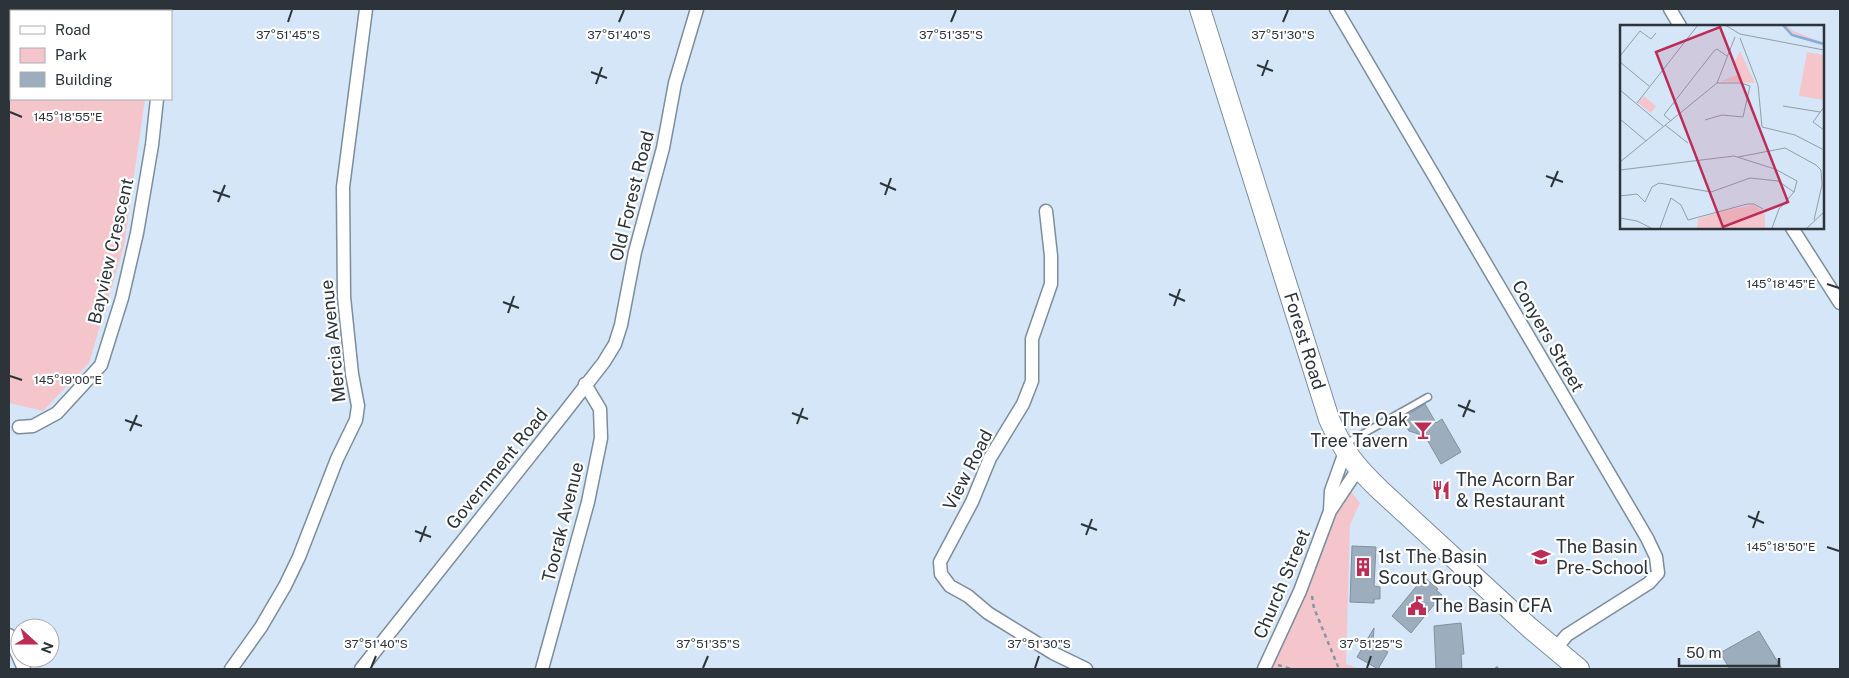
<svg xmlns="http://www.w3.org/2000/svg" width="1849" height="678" viewBox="0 0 1849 678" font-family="'Public Sans',sans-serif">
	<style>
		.green { fill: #f4c6cc }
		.building { fill: #9cadbd; stroke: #8090a0 }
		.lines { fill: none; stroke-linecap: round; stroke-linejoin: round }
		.service-casing { stroke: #7c8d9c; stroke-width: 9 }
		.minor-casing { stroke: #7c8d9c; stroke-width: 15 }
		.primary-casing { stroke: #7c8d9c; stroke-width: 22 }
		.path { stroke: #8895a1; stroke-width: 2.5; stroke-dasharray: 4 4; stroke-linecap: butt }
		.service { stroke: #fff; stroke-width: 6 }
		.minor { stroke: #fff; stroke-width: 12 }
		.primary { stroke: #fff; stroke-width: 20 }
		.ticks { fill: none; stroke: #2c3339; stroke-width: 2 }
		.labels { text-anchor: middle; stroke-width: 4.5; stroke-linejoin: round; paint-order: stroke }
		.street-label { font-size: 18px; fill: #2c3339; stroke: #fff }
		.poi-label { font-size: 18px; fill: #2c3339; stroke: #fff; text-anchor: start }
		.inset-river { fill: none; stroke: #7cb0df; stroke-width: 2.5 }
		.inset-road { fill: none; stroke: #919eab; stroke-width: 1 }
		.view { fill: #bc2d56; fill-opacity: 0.15; stroke: #bc2d56; stroke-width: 2.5 }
		.inset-edge { fill: none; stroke: #2c3339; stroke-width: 2.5 }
		.ticks-label { font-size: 12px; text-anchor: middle; fill: #2c3339; stroke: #fff; stroke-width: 4.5; stroke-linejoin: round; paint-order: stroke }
	</style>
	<rect width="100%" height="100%" fill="#d4e6f7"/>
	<path class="green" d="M 9,9 L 154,9 L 154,11 L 11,11 L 11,99 L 145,99 L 124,246 L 89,363 L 43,411 L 9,403 Z
		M 1348,488 L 1360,503 L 1350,525 L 1346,664 L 1359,669 L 1271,669 L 1285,639 L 1326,533 Z"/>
	<path class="building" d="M 1425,404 L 1436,423 L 1442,419 L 1461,452 L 1441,464 L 1425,436 L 1409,431 L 1402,418 Z
		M 1352,546 L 1376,547 L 1374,586 L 1380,587 L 1380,599 L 1374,599 L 1374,603 L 1350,602 Z
		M 1424,577 L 1438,589 L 1436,590 L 1442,595 L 1411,633 L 1392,616 Z
		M 1461,623 L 1464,654 L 1461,654 L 1462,669 L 1436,669 L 1434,626 Z
		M 1374,628 L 1373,644 L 1388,652 L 1378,669 L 1357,657 Z
		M 1759,631 L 1782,669 L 1730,669 L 1720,653 Z"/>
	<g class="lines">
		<g class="service-casing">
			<path id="service" d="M 1345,444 L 1428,397"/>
		</g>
		<g class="minor-casing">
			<path id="minor" d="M 1336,9 L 1647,538 L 1656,557 L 1658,573 L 1649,583 L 1567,635 L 1555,649
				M 1670,9 L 1680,26
				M 165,11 L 165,9
				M 1046,211 L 1051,256 L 1051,284 L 1032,339 L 1032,381 L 1023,404 L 990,458 L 972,502 L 940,562 L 941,574 L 950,586 L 968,596 L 988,613 L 1053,653 L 1086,669
				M 1792,228 L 1840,303
				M 19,427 L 33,426 L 57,413 L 101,365 L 122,298 L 137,233 L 152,145 L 157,99
				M 1330,511 L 1358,469
				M 9,635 L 24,669
				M 231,669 L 261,627 L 285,586 L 299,557 L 337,459 L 356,420 L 358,406 L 352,374 L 344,297 L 343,187 L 366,9
				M 361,669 L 565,412 L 604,362 L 615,344 L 621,325 L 635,252 L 663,148 L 675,83 L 697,9
				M 542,669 L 588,502 L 601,438 L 600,409 L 585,384
				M 1264,669 L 1300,591 L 1330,511 L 1331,491 L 1345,452"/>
		</g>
		<g class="primary-casing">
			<g id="primary">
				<path id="s1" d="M 1200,9 L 1329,419 C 1344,452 1354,465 1380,490 L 1530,628 L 1579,669"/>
			</g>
		</g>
		<path class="path" d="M 1312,596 L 1314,608 L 1339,669
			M 1278,665 L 1291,669
			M 1495,669 L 1498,667"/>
		<use href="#service" class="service"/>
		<use href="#minor" class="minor"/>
		<use href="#primary" class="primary"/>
	</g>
	<path class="ticks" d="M 288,22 L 292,10M 619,22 L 624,10M 951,22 L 956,10M 1283,22 L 1288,10M 1257,65 L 1273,71M 591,72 L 607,78M 1262,76 L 1268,60M 596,84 L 602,67M 10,112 L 22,117M 1546,176 L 1563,182M 880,183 L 896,190M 1551,187 L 1558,171M 213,191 L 230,197M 885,195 L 891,178M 218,202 L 225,185M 1827,284 L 1839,288M 1169,294 L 1185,301M 503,302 L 519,308M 1174,306 L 1180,289M 508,313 L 514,296M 10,376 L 22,380M 1458,405 L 1475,412M 792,413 L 808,419M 1463,417 L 1470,400M 125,420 L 142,426M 797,424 L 803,408M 130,431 L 137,415M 1748,516 L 1764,523M 1081,524 L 1097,530M 1753,528 L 1759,511M 415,531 L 431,537M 1086,535 L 1092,519M 420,542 L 426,526M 1827,547 L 1839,551M 371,668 L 376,656M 703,668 L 708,656M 1035,668 L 1039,656M 1367,668 L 1371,656"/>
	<defs>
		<g id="bar-bare" transform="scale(1.5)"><path d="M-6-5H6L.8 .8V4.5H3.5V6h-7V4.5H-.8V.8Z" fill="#bc2d56" stroke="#fff" stroke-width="2.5" paint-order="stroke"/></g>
		<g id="restaurant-bare" transform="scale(1.5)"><path d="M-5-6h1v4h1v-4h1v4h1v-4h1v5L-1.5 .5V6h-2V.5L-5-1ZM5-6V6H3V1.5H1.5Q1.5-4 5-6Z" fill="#bc2d56" stroke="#fff" stroke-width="2.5" paint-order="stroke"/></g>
		<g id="school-bare" transform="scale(1.5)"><path d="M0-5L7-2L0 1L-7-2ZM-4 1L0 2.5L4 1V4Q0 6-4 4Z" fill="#bc2d56" stroke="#fff" stroke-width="2.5" paint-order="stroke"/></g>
		<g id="building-bare" transform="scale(1.5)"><path d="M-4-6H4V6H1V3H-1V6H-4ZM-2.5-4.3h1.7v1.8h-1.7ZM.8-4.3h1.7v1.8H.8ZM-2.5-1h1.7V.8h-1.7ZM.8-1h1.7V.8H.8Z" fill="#bc2d56" stroke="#fff" stroke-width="2.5" paint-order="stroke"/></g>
		<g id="civic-bare" transform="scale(1.5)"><path d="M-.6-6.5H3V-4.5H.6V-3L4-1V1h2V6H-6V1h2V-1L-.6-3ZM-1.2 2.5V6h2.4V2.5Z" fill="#bc2d56" stroke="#fff" stroke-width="2.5" paint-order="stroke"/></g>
	</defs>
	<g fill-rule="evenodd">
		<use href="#bar-bare" x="1423" y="430"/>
		<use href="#restaurant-bare" x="1441" y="490"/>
		<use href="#school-bare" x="1541" y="557"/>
		<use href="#building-bare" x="1363" y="567"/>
		<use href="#civic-bare" x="1417" y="606"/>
	</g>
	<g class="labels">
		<g class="street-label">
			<text transform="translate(632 196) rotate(-76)" y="6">Old Forest Road</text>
			<text transform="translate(111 251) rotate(-77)" y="6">Bayview Crescent</text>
			<text transform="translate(1548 336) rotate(60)" y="6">Conyers Street</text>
			<text transform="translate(333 341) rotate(-96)" y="6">Mercia Avenue</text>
			<text dy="6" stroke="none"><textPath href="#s1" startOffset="348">Forest Road</textPath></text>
			<text transform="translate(497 469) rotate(-51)" y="6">Government Road</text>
			<text transform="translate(968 470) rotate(-63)" y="6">View Road</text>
			<text transform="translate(563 522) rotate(-76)" y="6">Toorak Avenue</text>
			<text transform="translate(1282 584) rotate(-67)" y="6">Church Street</text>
		</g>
		<g class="poi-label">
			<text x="1408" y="426" text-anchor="end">The Oak<tspan x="1408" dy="21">Tree Tavern</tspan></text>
			<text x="1456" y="486">The Acorn Bar<tspan x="1456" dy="21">&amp; Restaurant</tspan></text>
			<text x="1556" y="553">The Basin<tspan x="1556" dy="21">Pre-School</tspan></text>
			<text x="1378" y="563">1st The Basin<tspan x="1378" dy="21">Scout Group</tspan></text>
			<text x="1432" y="612">The Basin CFA</text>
		</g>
	</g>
	<g transform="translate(1620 25)">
		<rect width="204" height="204" fill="#d4e6f7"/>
		<path d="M 161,0 L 167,0 L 173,6 L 204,18 L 204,21 L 171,11 ZM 120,26 L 135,58 L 101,56 L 117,50 L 117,41 L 114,38 ZM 187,27 L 204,30 L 204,75 L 179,71 ZM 24,71 L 36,81 L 31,88 L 18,78 ZM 134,180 L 145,189 L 145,203 L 77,203 L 78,194 L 102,186 Z" fill="#f4c6cc"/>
		<path class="inset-river" d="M 163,0 L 172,10 L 204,19"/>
		<path class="inset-road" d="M 105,0 L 120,9 L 204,25M 120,13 L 138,60 L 142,102 L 175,110 L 204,125M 0,31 L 20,6 L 31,14 L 36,8M 0,37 L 29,61M 97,58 L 121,58 L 130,61M 0,65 L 43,101M 17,78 L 78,0M 163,81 L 200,87M 204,82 L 193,97 L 204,105M 0,94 L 26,116M 85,95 L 102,90 L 123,92 L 130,61M 51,96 L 44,90 L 94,26 L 97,24 L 107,31M 45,100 L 68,118M 118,132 L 165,123 L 196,140 L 201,145 L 202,160 L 194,195M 0,137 L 97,58 L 115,12M 0,145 L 114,131 L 155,144 L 177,156 L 174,167 L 159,184 L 152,203M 0,171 L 17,169 L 25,177 L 32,162 L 39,158 L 91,167 L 130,153 L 158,156 L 174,167M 0,193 L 17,196 L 31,203M 40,203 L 51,173 L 61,180 L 68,195 L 127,179 L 134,179 L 143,184M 187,203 L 204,187"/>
		<path class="view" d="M 100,2 L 168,177 L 103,202 L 36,27 Z"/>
		<rect width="204" height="204" class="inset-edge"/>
	</g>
	<g class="ticks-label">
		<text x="288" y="39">37°51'45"S</text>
		<text x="619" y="39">37°51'40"S</text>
		<text x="951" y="39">37°51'35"S</text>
		<text x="1283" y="39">37°51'30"S</text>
		<text x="68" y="121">145°18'55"E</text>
		<text x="1781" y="288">145°18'45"E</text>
		<text x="68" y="384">145°19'00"E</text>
		<text x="1781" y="551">145°18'50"E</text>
		<text x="376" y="648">37°51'40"S</text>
		<text x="708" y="648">37°51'35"S</text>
		<text x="1039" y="648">37°51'30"S</text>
		<text x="1371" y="648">37°51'25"S</text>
	</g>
	<rect width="1849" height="678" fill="none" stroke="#2c3339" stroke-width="20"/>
	<rect x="10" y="10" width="162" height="90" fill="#ffffff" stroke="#abadb0"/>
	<rect x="20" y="26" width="25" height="8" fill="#ffffff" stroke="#abadb0"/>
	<text x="55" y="35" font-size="15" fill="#2c3339">Road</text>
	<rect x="20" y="48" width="25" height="15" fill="#f4c6cc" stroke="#abadb0"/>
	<text x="55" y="60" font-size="15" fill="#2c3339">Park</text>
	<rect x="20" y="72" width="25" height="15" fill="#9cadbd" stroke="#abadb0"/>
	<text x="55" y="85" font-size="15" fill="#2c3339">Building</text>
	<g transform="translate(35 643) rotate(111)"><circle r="24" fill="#ffffff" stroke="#abadb0"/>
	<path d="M0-4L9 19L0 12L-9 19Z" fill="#bc2d56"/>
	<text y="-8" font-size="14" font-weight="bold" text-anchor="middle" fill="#2c3339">N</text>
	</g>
	<path d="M1679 658v8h100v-8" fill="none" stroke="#2c3339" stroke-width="2.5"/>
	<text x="1686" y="658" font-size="15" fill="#2c3339" stroke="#ffffff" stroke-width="4" paint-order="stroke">50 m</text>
</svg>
